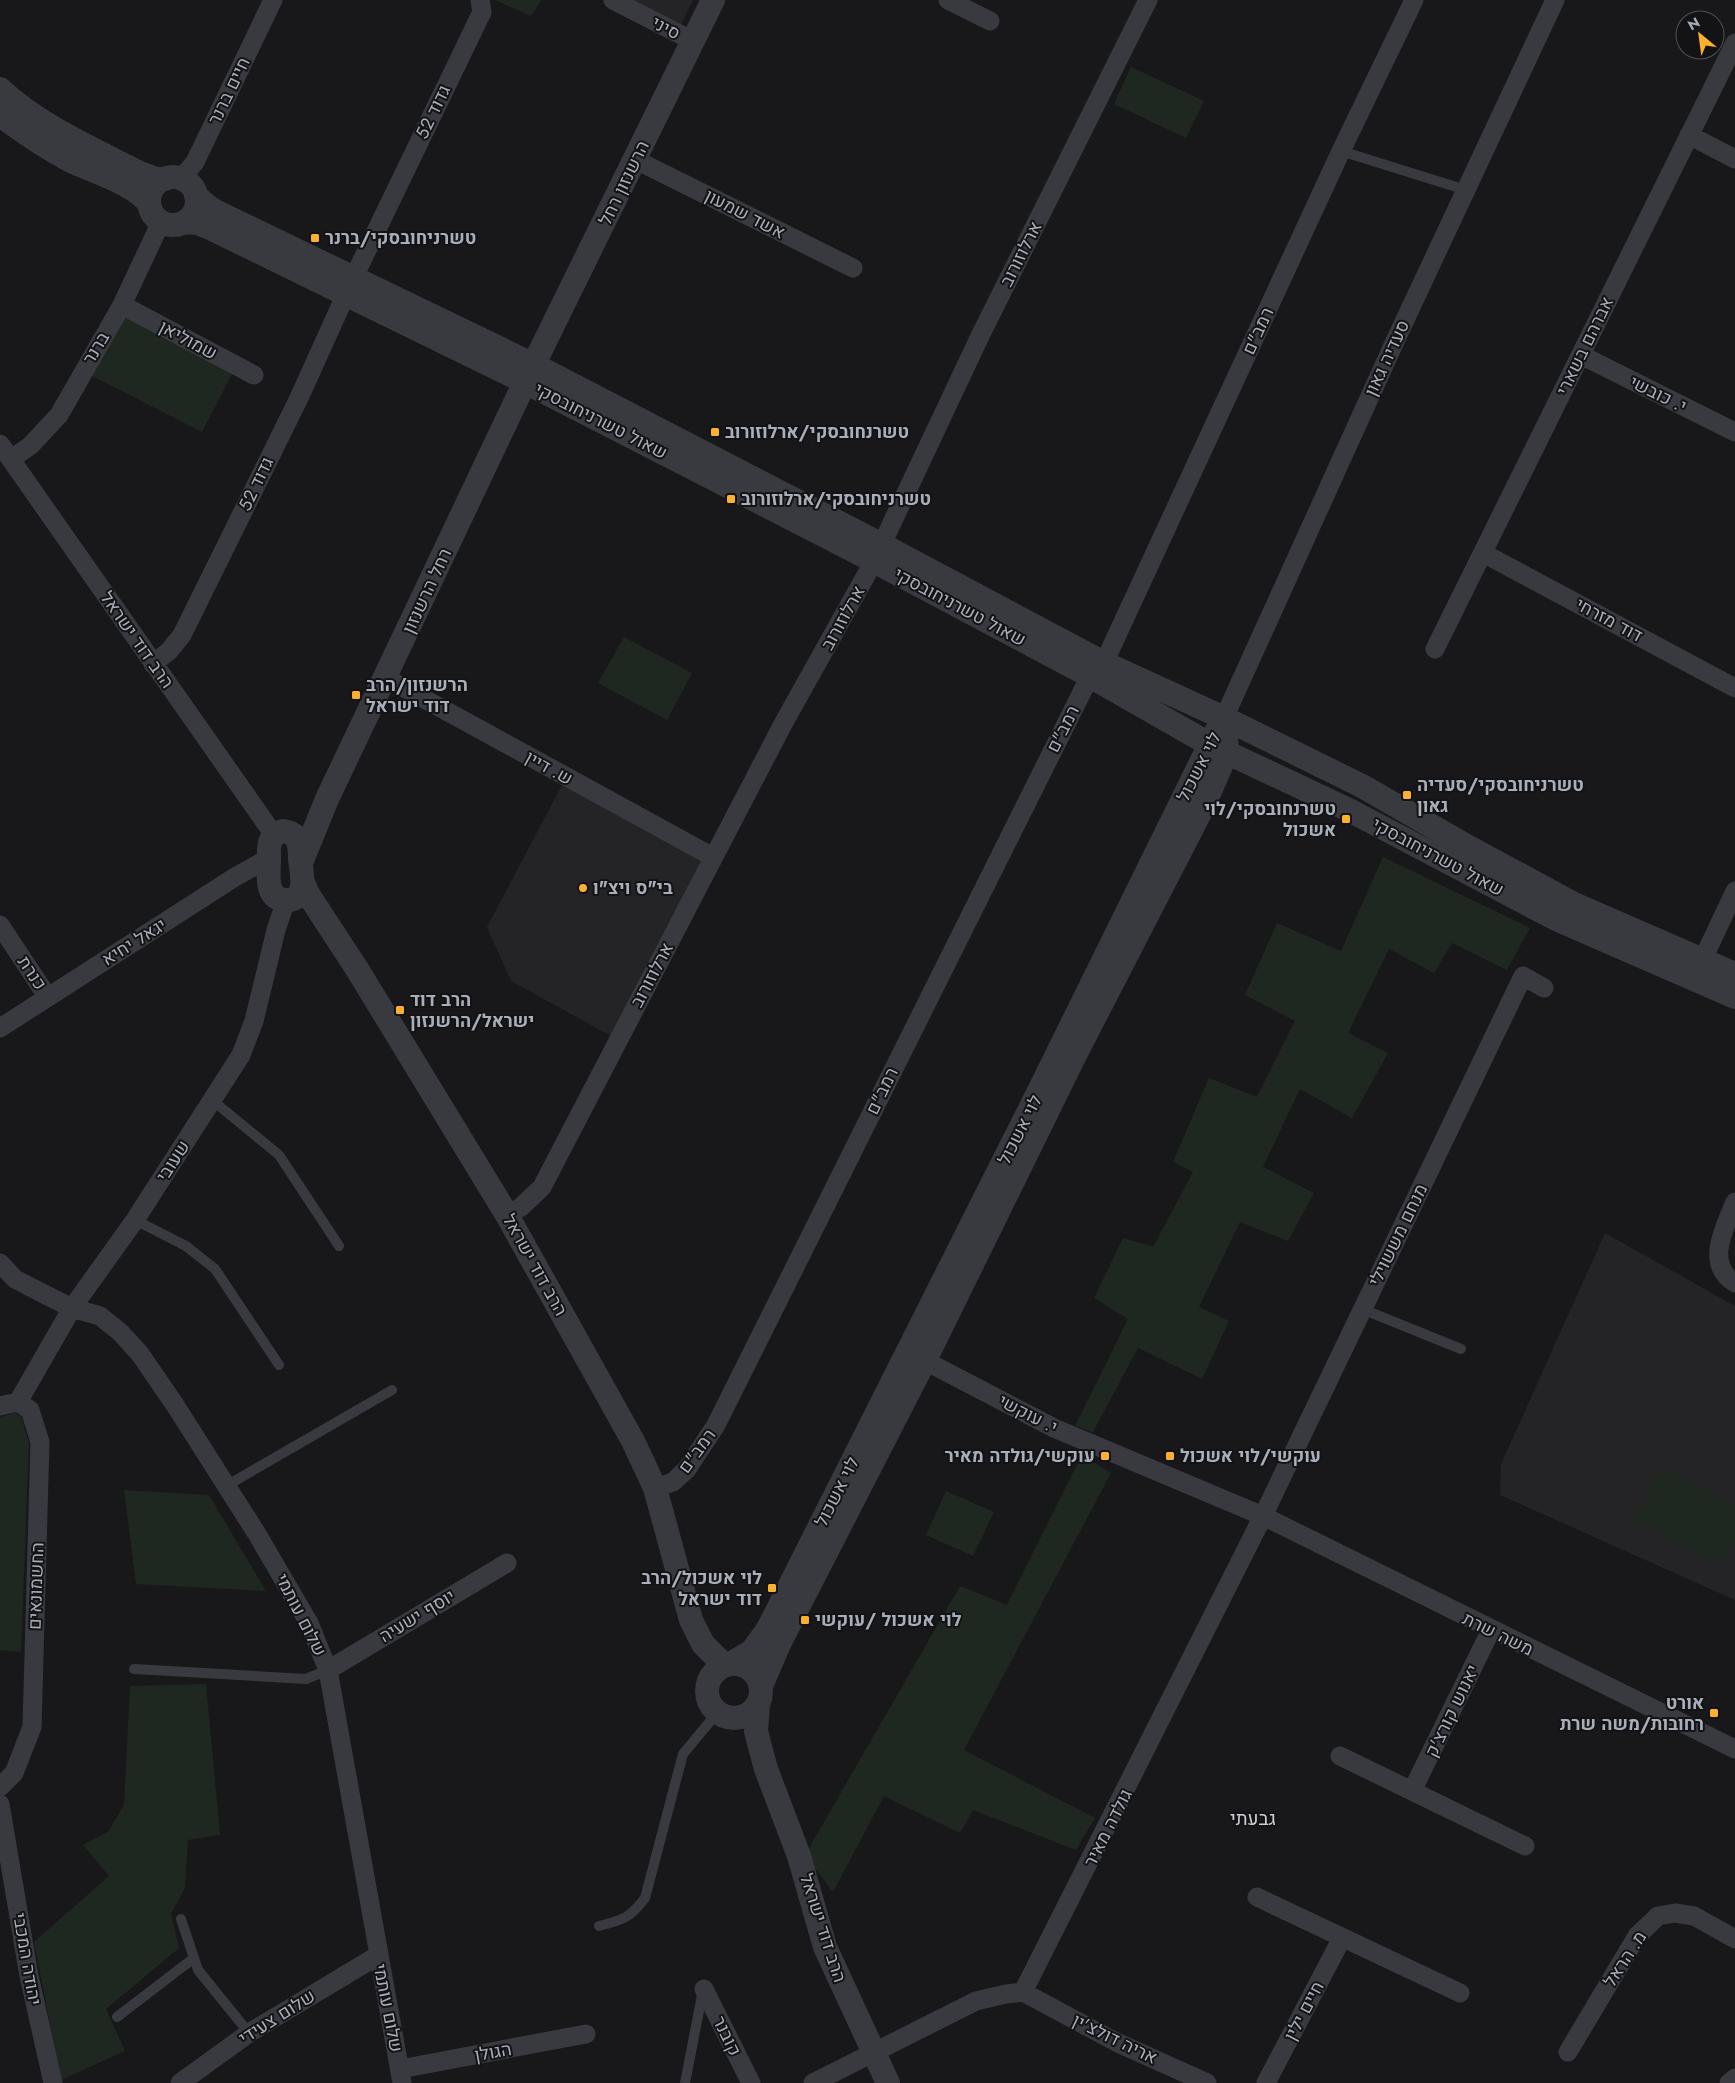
<svg xmlns="http://www.w3.org/2000/svg" width="1735" height="2083" viewBox="0 0 1735 2083" font-family="Jost,Heebo,sans-serif">
	<style>
		.built { fill: #242427 }
		.green { fill: #1f2820 }
		.lines { fill: none; stroke-linecap: round; stroke-linejoin: round }
		.service { stroke: #383a3f; stroke-width: 10 }
		.minor { stroke: #383a3f; stroke-width: 19 }
		.tertiary { stroke: #383a3f; stroke-width: 24 }
		.poi-dot { fill: #fbb12e; stroke: #131315; stroke-width: 2 }
		.labels { text-anchor: middle; stroke-width: 4; stroke-linejoin: round; paint-order: stroke }
		.street-label { font-size: 18px; fill: #a9afba; stroke: #131315 }
		.poi-label { font-size: 18px; font-weight: bold; fill: #a9afba; stroke: #131315; text-anchor: start }
		.neighbourhood-label { font-size: 19px; fill: #cbced6; stroke: #131315 }
	</style>
	<rect width="100%" height="100%" fill="#18181a"/>
	<path class="built" d="M 627,0 L 693,0 L 680,26 Z
		M 562,785 L 704,858 L 611,1036 L 511,981 L 487,927 Z
		M 1605,1233 L 1735,1306 L 1735,1600 L 1500,1495 L 1501,1464 Z"/>
	<path class="green" d="M 495,0 L 541,0 L 531,16 Z
		M 1131,67 L 1204,101 L 1186,138 L 1114,104 Z
		M 119,312 L 234,370 L 202,432 L 88,374 Z
		M 624,637 L 692,673 L 667,720 L 598,683 Z
		M 1383,857 L 1530,928 L 1507,970 L 1452,943 L 1434,973 L 1389,949 L 1348,1033 L 1388,1053 L 1352,1118 L 1300,1089 L 1263,1167 L 1314,1193 L 1288,1241 L 1240,1222 L 1199,1307 L 1229,1321 L 1202,1379 L 1138,1348 L 1093,1432 L 1075,1426 L 1128,1319 L 1094,1298 L 1123,1238 L 1153,1247 L 1193,1172 L 1173,1162 L 1209,1078 L 1257,1097 L 1295,1021 L 1245,995 L 1277,923 L 1341,951 Z
		M 15,1413 L 21,1417 L 29,1443 L 21,1652 L 0,1650 L 0,1417 Z
		M 1082,1455 L 1111,1473 L 964,1750 L 1095,1818 L 1076,1850 L 973,1810 L 960,1833 L 884,1796 L 833,1892 L 805,1855 L 960,1586 L 1007,1605 Z
		M 1661,1467 L 1735,1505 L 1735,1538 L 1721,1564 L 1634,1520 Z
		M 124,1490 L 209,1495 L 266,1591 L 136,1584 Z
		M 946,1491 L 994,1512 L 973,1556 L 926,1535 Z
		M 206,1684 L 220,1835 L 188,1840 L 185,1888 L 171,1914 L 179,1948 L 106,2009 L 125,2051 L 61,2080 L 34,1942 L 109,1876 L 83,1845 L 108,1832 L 124,1805 L 130,1686 Z"/>
	<g class="lines">
		<path class="service" d="M 1341,151 L 1466,190
			M 212,1100 L 279,1155 L 339,1246
			M 135,1220 L 186,1246 L 215,1269 L 279,1365
			M 1362,1309 L 1461,1349
			M 226,1486 L 392,1390
			M 134,1669 L 306,1679 L 328,1670
			M 181,1919 L 198,1970 L 249,2033
			M 599,1926 C 623,1920 630,1918 645,1898 L 683,1754 L 717,1713
			M 117,2017 L 194,1958
			M 685,2083 L 703,1990"/>
		<path class="minor" d="M 613,0 L 693,41
			M 948,0 L 990,21
			M 1689,135 L 1735,159
			M 636,160 L 853,268
			M 181,179 L 195,162 L 273,0
			M 354,277 L 482,12 L 480,0
			M 122,305 L 254,375
			M 1581,355 L 1735,432
			M 0,444 L 274,835
			M 11,459 L 30,446 L 59,415 L 122,305 L 161,222
			M 1483,553 L 1735,688
			M 1435,649 L 1735,43
			M 1104,663 L 1341,151 L 1414,0
			M 153,664 L 169,651 L 182,635 L 299,398 L 346,294
			M 386,678 L 713,857
			M 1224,718 L 1396,339 L 1555,0
			M 0,925 L 47,996
			M 1702,961 L 1735,891
			M 0,1028 L 235,877 L 269,858
			M 1735,1202 C 1725,1227 1704,1264 1735,1283
			M 507,1215 L 521,1207 L 542,1187 L 783,724 L 874,561 L 981,334 L 1148,0
			M 0,1263 L 15,1279 L 46,1295 L 72,1308 L 100,1316 L 120,1332 L 140,1354 L 175,1405 L 257,1534 L 309,1623 L 328,1670 L 402,2083
			M 914,1355 L 1054,1428 L 1263,1516 L 1735,1749
			M 18,1402 L 72,1308 L 135,1220 L 241,1055 L 254,1021 L 276,930 L 286,900
			M 0,1406 L 18,1402 L 30,1410 L 40,1442 L 32,1727 L 14,1773 L 0,1787
			M 655,1488 L 673,1482 L 687,1469 L 716,1425 L 1090,676
			M 328,1670 L 507,1563
			M 1340,1756 L 1525,1846
			M 1412,1791 L 1491,1630
			M 0,1804 L 29,1976 L 53,2083
			M 1257,1897 L 1460,1993
			M 704,1989 L 751,2083
			M 1023,1992 L 1263,1516 L 1523,976 L 1544,988
			M 1023,1992 L 1116,2042 L 1207,2083
			M 1568,2052 L 1637,1936 L 1658,1916 L 1675,1913 L 1694,1916 L 1735,1939
			M 400,2069 L 586,2034
			M 180,2083 L 249,2033 L 377,1956
			M 813,2083 L 976,2001 L 1006,1994 L 1023,1992
			M 1266,2083 L 1342,1938
			M 1729,2083 L 1735,2078"/>
		<path class="tertiary" d="M 0,89 C 40,126 91,148 140,173 L 156,179 L 165,179
			M 0,115 C 23,132 46,148 71,161 C 96,173 131,182 149,203
			M149 201a24 24 0 1 1 48 0a24 24 0 1 1-48 0Z
			M 196,196 L 207,206 L 217,212 L 534,365 L 882,545 L 1104,663 L 1224,718 L 1362,786 L 1463,844 L 1574,904 L 1735,974
			M 184,222 L 198,223 L 208,227 L 525,382 L 874,561 L 1090,676 L 1209,744 L 1349,810 L 1556,919 L 1735,997
			M 283,831 C 288,832 293,833 296,837 C 300,843 300,853 300,860 C 302,873 308,901 286,900 C 264,899 269,873 269,859 C 269,853 268,846 271,840 C 273,835 277,833 283,831 Z
			M 301,863 L 327,799 L 525,382 L 713,0
			M 303,882 L 308,894 L 357,969 L 507,1215 L 633,1441 L 655,1488 L 691,1620 L 703,1644 L 724,1665
			M 732,1663 L 752,1651 L 768,1629 L 1044,1081 L 1216,732
			M707 1691a27 27 0 1 1 54 0a27 27 0 1 1-54 0Z
			M 761,1686 L 779,1644 L 925,1360 L 1074,1057 L 1204,805 L 1227,752 L 1226,737
			M 758,1704 L 756,1731 L 759,1743 L 766,1769 L 799,1856 L 825,1947 L 888,2083"/>
	</g>
	<g class="poi-dot">
		<rect x="310" y="233" width="10" height="10" rx="2.5"/>
		<rect x="710" y="427" width="10" height="10" rx="2.5"/>
		<rect x="726" y="494" width="10" height="10" rx="2.5"/>
		<rect x="351" y="690" width="10" height="10" rx="2.5"/>
		<rect x="1402" y="790" width="10" height="10" rx="2.5"/>
		<rect x="1341" y="814" width="10" height="10" rx="2.5"/>
		<circle cx="583" cy="888" r="5"/>
		<rect x="395" y="1005" width="10" height="10" rx="2.5"/>
		<rect x="1100" y="1451" width="10" height="10" rx="2.5"/>
		<rect x="1165" y="1451" width="10" height="10" rx="2.5"/>
		<rect x="767" y="1583" width="10" height="10" rx="2.5"/>
		<rect x="800" y="1615" width="10" height="10" rx="2.5"/>
		<rect x="1709" y="1708" width="10" height="10" rx="2.5"/>
	</g>
	<g class="labels">
		<g class="street-label">
			<text transform="translate(666 28) rotate(27)" y="6">סיני</text>
			<text transform="translate(229 91) rotate(-64)" y="6">חיים ברנר</text>
			<text transform="translate(433 112) rotate(-64)" y="6">גדוד 52</text>
			<text transform="translate(624 183) rotate(-64)" y="6">הרשנזון רחל</text>
			<text transform="translate(745 214) rotate(27)" y="6">אשד שמעון</text>
			<text transform="translate(1021 254) rotate(-63)" y="6">ארלוזורוב</text>
			<text transform="translate(1258 331) rotate(-65)" y="6">רמב"ם</text>
			<text transform="translate(188 340) rotate(28)" y="6">שמוליאן</text>
			<text transform="translate(1585 346) rotate(-64)" y="6">אברהם בשארי</text>
			<text transform="translate(96 348) rotate(-59)" y="6">ברנר</text>
			<text transform="translate(1387 358) rotate(-65)" y="6">סעדיה גאון</text>
			<text transform="translate(1658 394) rotate(26)" y="6">י. כובשי</text>
			<text transform="translate(601 421) rotate(27)" y="6">שאול טשרניחובסקי</text>
			<text transform="translate(256 484) rotate(-64)" y="6">גדוד 52</text>
			<text transform="translate(427 591) rotate(-65)" y="6">רחל הרשנזון</text>
			<text transform="translate(960 607) rotate(28)" y="6">שאול טשרניחובסקי</text>
			<text transform="translate(843 618) rotate(-61)" y="6">ארלוזורוב</text>
			<text transform="translate(1609 620) rotate(28)" y="6">דוד מזרחי</text>
			<text transform="translate(137 640) rotate(55)" y="6">הרב דוד ישראל</text>
			<text transform="translate(1063 729) rotate(-63)" y="6">רמב"ם</text>
			<text transform="translate(1199 767) rotate(-63)" y="6">לוי אשכול</text>
			<text transform="translate(549 768) rotate(29)" y="6">ש. דיין</text>
			<text transform="translate(1438 857) rotate(28)" y="6">שאול טשרניחובסקי</text>
			<text transform="translate(134 942) rotate(-32)" y="6">יגאל יחיא</text>
			<text transform="translate(32 973) rotate(56)" y="6">כנרת</text>
			<text transform="translate(652 975) rotate(-62)" y="6">ארלוזורוב</text>
			<text transform="translate(882 1091) rotate(-64)" y="6">רמב"ם</text>
			<text transform="translate(1020 1130) rotate(-63)" y="6">לוי אשכול</text>
			<text transform="translate(173 1161) rotate(-57)" y="6">שעובי</text>
			<text transform="translate(1398 1235) rotate(-64)" y="6">מנחם מששוילי</text>
			<text transform="translate(535 1265) rotate(61)" y="6">הרב דוד ישראל</text>
			<text transform="translate(1028 1414) rotate(27)" y="6">י. עוקשי</text>
			<text transform="translate(697 1451) rotate(-54)" y="6">רמב"ם</text>
			<text transform="translate(837 1492) rotate(-63)" y="6">לוי אשכול</text>
			<text transform="translate(36 1586) rotate(-88)" y="6">החשמונאים</text>
			<text transform="translate(301 1615) rotate(63)" y="6">שלום עותמי</text>
			<text transform="translate(417 1616) rotate(-31)" y="6">יוסף ישעיה</text>
			<text transform="translate(1498 1634) rotate(26)" y="6">משה שרת</text>
			<text transform="translate(1452 1711) rotate(-64)" y="6">יאנוש קורצ'ק</text>
			<text transform="translate(1108 1828) rotate(-63)" y="6">גולדה מאיר</text>
			<text transform="translate(823 1928) rotate(72)" y="6">הרב דוד ישראל</text>
			<text transform="translate(27 1959) rotate(80)" y="6">יהודה המכבי</text>
			<text transform="translate(1625 1959) rotate(-57)" y="6">מ. הראל</text>
			<text transform="translate(388 2008) rotate(79)" y="6">שלום עותמי</text>
			<text transform="translate(1304 2011) rotate(-62)" y="6">חיים ילין</text>
			<text transform="translate(277 2017) rotate(-32)" y="6">שלום צעידי</text>
			<text transform="translate(727 2036) rotate(64)" y="6">קובנר</text>
			<text transform="translate(1115 2039) rotate(26)" y="6">אריה דולצ'ין</text>
			<text transform="translate(493 2052) rotate(-10)" y="6">הגולן</text>
		</g>
		<g class="poi-label">
			<text x="325" y="244">טשרניחובסקי/ברנר</text>
			<text x="725" y="438">טשרנחובסקי/ארלוזורוב</text>
			<text x="741" y="505">טשרניחובסקי/ארלוזורוב</text>
			<text x="366" y="691">הרשנזון/הרב<tspan x="366" dy="21">דוד ישראל</tspan></text>
			<text x="1417" y="791">טשרניחובסקי/סעדיה<tspan x="1417" dy="21">גאון</tspan></text>
			<text x="1336" y="815" text-anchor="end">טשרנחובסקי/לוי<tspan x="1336" dy="21">אשכול</tspan></text>
			<text x="593" y="894">בי"ס ויצ"ו</text>
			<text x="410" y="1006">הרב דוד<tspan x="410" dy="21">ישראל/הרשנזון</tspan></text>
			<text x="1095" y="1462" text-anchor="end">עוקשי/גולדה מאיר</text>
			<text x="1180" y="1462">עוקשי/לוי אשכול</text>
			<text x="762" y="1584" text-anchor="end">לוי אשכול/הרב<tspan x="762" dy="21">דוד ישראל</tspan></text>
			<text x="815" y="1626">לוי אשכול /עוקשי</text>
			<text x="1704" y="1709" text-anchor="end">אורט<tspan x="1704" dy="21">רחובות/משה שרת</tspan></text>
		</g>
		<g class="neighbourhood-label">
			<text x="1253" y="1825">גבעתי</text>
		</g>
	</g>
	<g transform="translate(1700 35) rotate(331)"><circle r="24" fill="#131315" stroke="#4f5157"/>
	<path d="M0-4L9 19L0 12L-9 19Z" fill="#fbb12e"/>
	<text y="-8" font-size="14" font-weight="bold" text-anchor="middle" fill="#a9afba">N</text>
	</g>
</svg>
